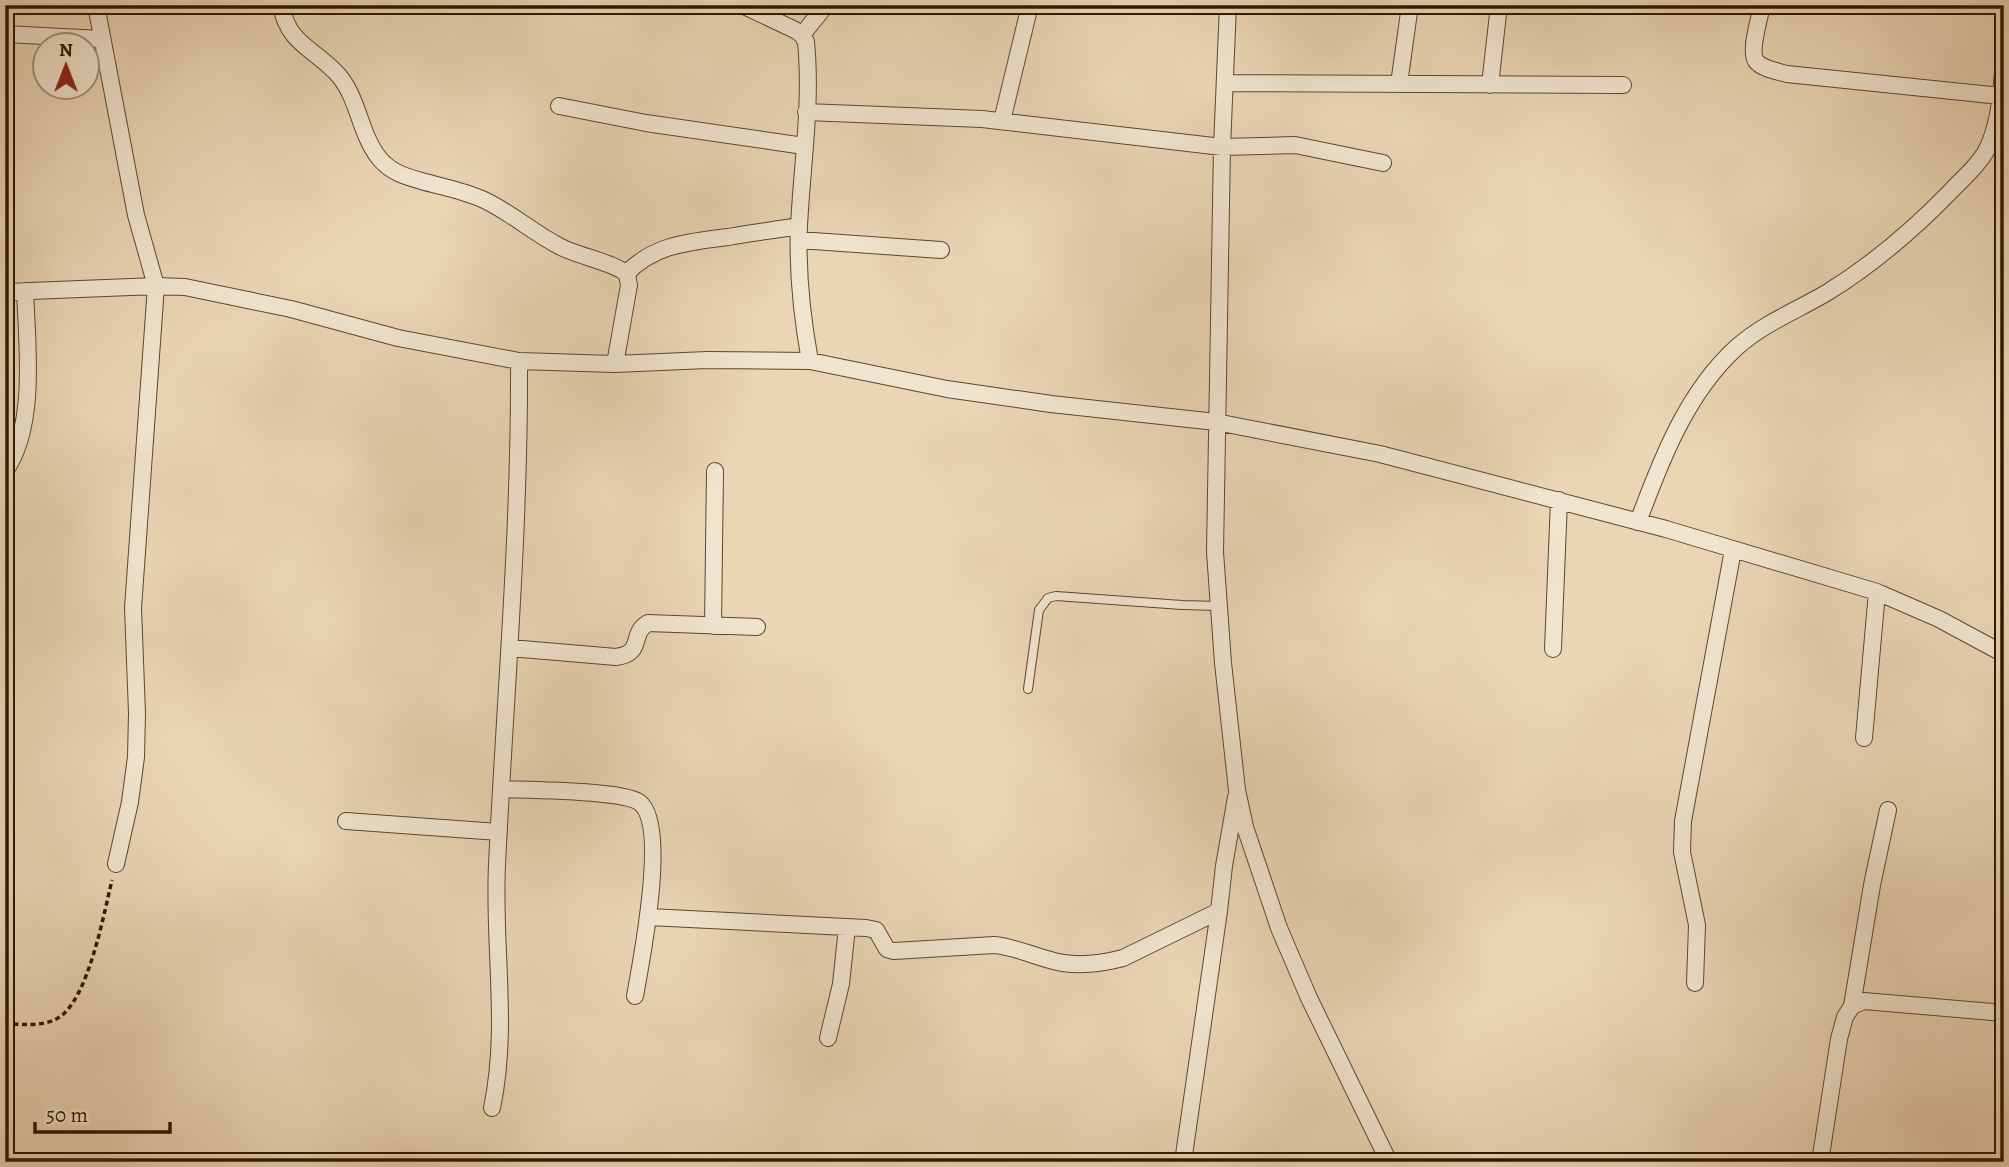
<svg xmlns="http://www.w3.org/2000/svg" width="2009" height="1167" viewBox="0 0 2009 1167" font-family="Alegreya,serif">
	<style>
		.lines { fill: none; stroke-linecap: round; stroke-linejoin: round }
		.service-casing { stroke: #5d472e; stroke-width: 10 }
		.minor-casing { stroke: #5d472e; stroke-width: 18 }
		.path { stroke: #2e1801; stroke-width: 3.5; stroke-dasharray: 5 3.5; stroke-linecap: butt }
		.service { stroke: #f1e4cf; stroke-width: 8 }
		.minor { stroke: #f1e4cf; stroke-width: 16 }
	</style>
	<rect width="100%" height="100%" fill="#ead5b5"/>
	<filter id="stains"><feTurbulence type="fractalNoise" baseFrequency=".00286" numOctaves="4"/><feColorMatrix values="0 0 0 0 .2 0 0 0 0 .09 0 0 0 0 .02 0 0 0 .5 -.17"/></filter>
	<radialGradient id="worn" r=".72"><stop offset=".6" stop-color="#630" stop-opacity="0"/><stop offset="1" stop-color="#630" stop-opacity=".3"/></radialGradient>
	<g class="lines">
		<g class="service-casing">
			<path id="service" d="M 1028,689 L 1039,610 L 1048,598 L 1056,596 L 1182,605 L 1218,606"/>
		</g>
		<g class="minor-casing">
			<path id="minor" d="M 96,5 L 136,215 L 156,286 L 133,608 L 137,713 L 136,757 L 130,802 L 116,864
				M 281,5 C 288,46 317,49 340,77 C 359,101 360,134 379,158 C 391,173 407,177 425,182 C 444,187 464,191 482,199 C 509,211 532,232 559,246 C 574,255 620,264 627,275 C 628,278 628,282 629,285 L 615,364
				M 742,5 L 795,30 L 802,35 L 806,42 C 812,103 802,165 799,226 C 797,271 802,317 810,361
				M 1228,5 L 1222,147 L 1215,552 L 1223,663 L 1237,790 L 1245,827 L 1279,928 L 1309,998 L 1389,1162
				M 1762,5 C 1760,17 1749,51 1756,61 C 1762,69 1777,71 1787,74 L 2001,96
				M 5,34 L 101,39
				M 802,35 L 826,5
				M 1226,83 L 1623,85
				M 1399,84 L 1410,5
				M 1490,85 L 1499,5
				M 559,106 L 646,123 L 804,146
				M 806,112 L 982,119 L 1222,147 L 1295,145 L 1383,163
				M 1002,121 L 1030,5
				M 799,240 L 941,250
				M 626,274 C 654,244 690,242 728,237 C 751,233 775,230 799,226
				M 5,292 L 156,286 L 185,287 L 291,309 L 398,338 L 519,361 L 615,364 L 707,360 L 810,361 L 947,389 L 1051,404 L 1216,422 L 1380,454 L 1666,529 L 1877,592 L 1939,619 L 2004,654
				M 5,471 C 37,426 27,344 25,291
				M 1638,522 C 1661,460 1687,392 1737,347 C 1764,323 1798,310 1828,292 C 1875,263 1913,230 1951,191 C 1963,178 1978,166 1986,151 C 2000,125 2001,91 2004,62
				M 713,626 L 715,471
				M 510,648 L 616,657 C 645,653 629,634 648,623 L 757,627
				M 1553,649 L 1559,500
				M 1864,738 L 1877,592
				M 501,789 C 528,790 620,790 639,802 C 669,823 641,962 635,996
				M 346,821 L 499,832
				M 649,917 L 866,928 L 876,930 L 887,949 L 894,951 L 994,945 C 1018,947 1039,959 1063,963 C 1083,966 1104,963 1123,958 L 1219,911
				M 1695,983 L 1697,925 L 1682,852 L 1683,821 L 1733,550
				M 1852,1006 L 1872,885 L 1888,810
				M 828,1038 L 841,984 L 847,927
				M 492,1108 C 509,1027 493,947 497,865 C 505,697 520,530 519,361
				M 1183,1162 L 1219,911 L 1224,866 L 1236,797
				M 1820,1162 L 1839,1039 L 1845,1017 L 1852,1006 L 1864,1001 L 2004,1013
				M 1923,1162 L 1923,1161"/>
		</g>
		<path class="path" d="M 5,1024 C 22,1024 43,1027 58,1018 C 88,1001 104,913 112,880"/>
		<use href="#service" class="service"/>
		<use href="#minor" class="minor"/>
	</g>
	<rect width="2009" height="1167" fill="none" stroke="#ead5b5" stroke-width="28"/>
	<rect x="7" y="7" width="1995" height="1153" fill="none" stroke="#2e1801" stroke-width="3.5"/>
	<rect x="14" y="14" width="1981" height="1139" fill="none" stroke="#2e1801" stroke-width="2"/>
	<g transform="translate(66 66)"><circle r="33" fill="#f1e4cf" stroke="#a3927d" stroke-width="2"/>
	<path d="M0-5L12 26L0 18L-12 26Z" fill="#8f2418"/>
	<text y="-10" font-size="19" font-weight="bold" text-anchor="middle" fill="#2e1801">N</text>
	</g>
	<path d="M35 1122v10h135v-10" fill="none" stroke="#2e1801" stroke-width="3.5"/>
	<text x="46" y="1122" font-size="21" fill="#2e1801" stroke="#f1e4cf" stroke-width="5" paint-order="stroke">50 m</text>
	<rect width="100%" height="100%" filter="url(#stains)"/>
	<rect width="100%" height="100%" fill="url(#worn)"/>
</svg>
